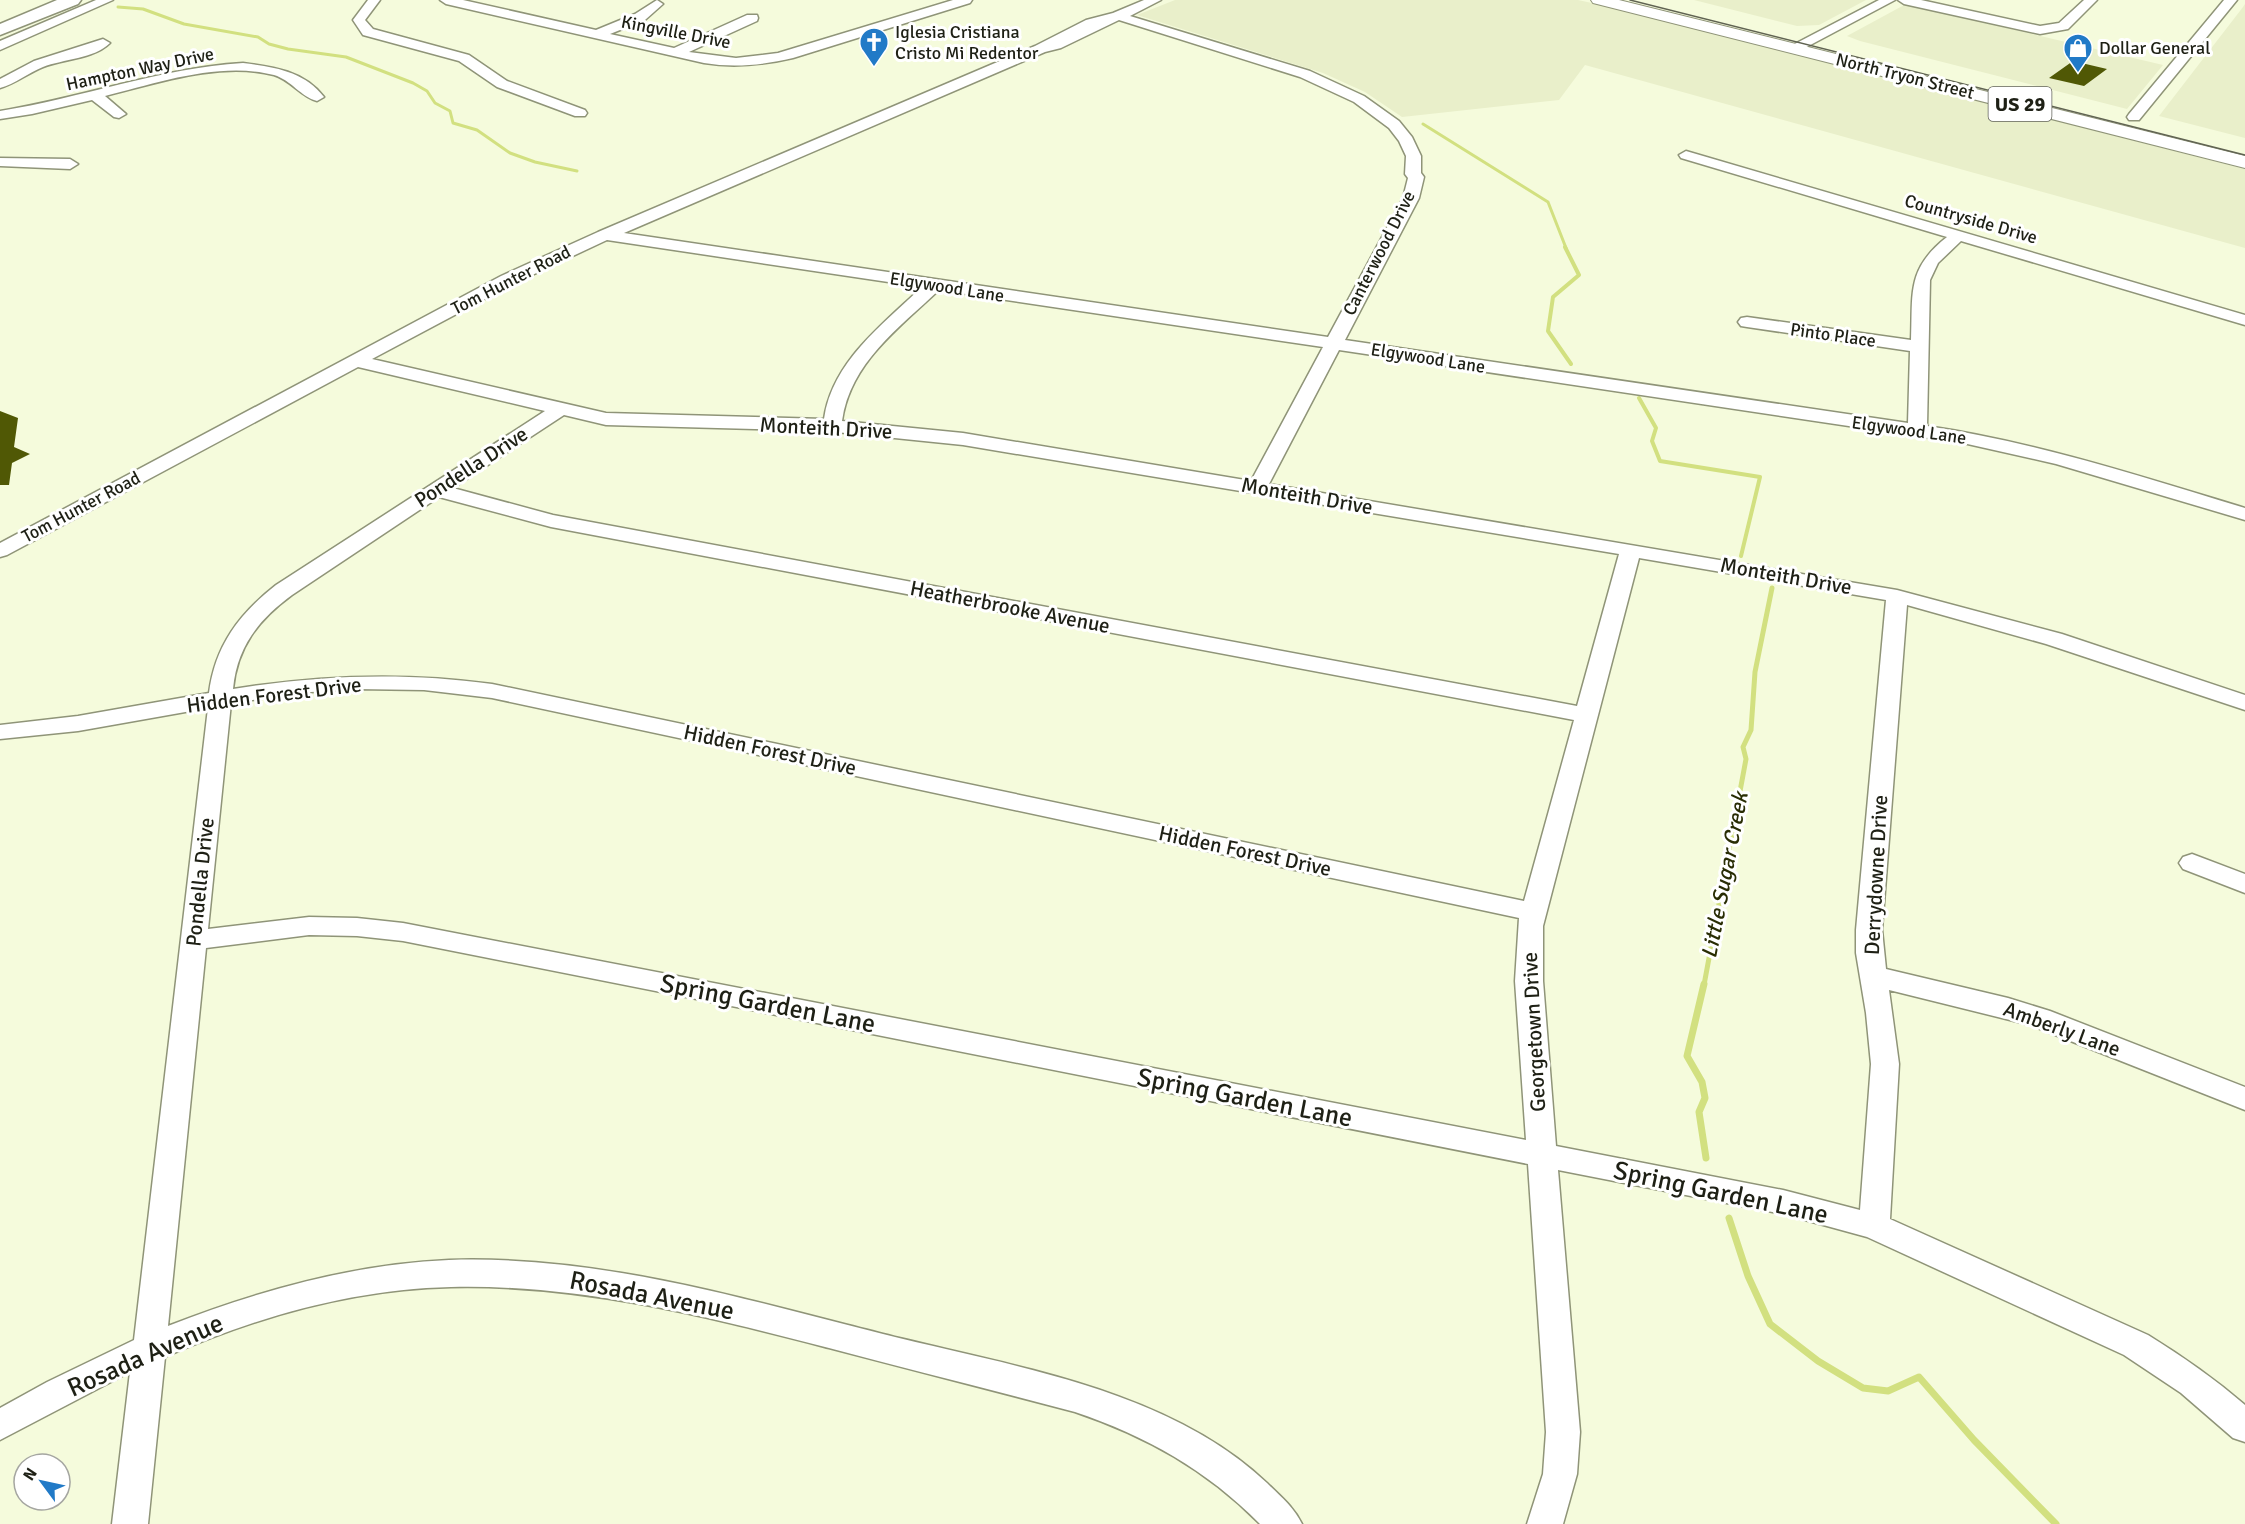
<svg xmlns="http://www.w3.org/2000/svg" width="2245" height="1524" viewBox="0 0 2245 1524" font-family="Signika,sans-serif">
	<style>
		.built { fill: #e9efca }
		.lines { fill: none; stroke-linecap: round; stroke-linejoin: round }
		.stream-far3 { stroke: #d2e080; stroke-width: 3 }
		.stream-far2 { stroke: #d2e080; stroke-width: 4 }
		.stream-far1 { stroke: #d2e080; stroke-width: 5 }
		.stream { stroke: #d2e080; stroke-width: 7 }
		.building { fill: #505805 }
		.minor-casing { stroke: #8f9478; stroke-width: 3 }
		.major-casing { stroke: #8f9478; stroke-width: 2 }
		.highway-casing { stroke: #8f9478; stroke-width: 3 }
		.minor { fill: #fff; fill-rule: evenodd }
		.major { fill: #fff; fill-rule: evenodd }
		.highway { fill: #fff; fill-rule: evenodd }
		.tram { stroke: #606352; stroke-width: 1.5 }
		.labels { text-anchor: middle; stroke-width: 6; stroke-linejoin: round; paint-order: stroke }
		.far-street-label { font-size: 18px; fill: #1e2015; stroke: #fff }
		.far-poi-label { font-size: 18px; fill: #1e2015; stroke: #fff; text-anchor: start }
		.shield { fill: #fff; stroke: #62635b; stroke-width: 1.5 }
		.shield-label { font-size: 20px; font-weight: bold; fill: #1e2015 }
		.street-label { font-size: 21px; fill: #1e2015; stroke: #fff }
		.water-label { font-size: 22px; font-style: italic; fill: #292d04; stroke: #fff }
		.near-street-label { font-size: 26px; fill: #1e2015; stroke: #fff }
	</style>
	<rect width="100%" height="100%" fill="#f5fbdc"/>
	<path class="built" d="M 1175,0 L 1578,0 L 1624,10 L 2245,169 L 2245,248 L 1585,65 L 1559,100 L 1402,117 L 1365,92 L 1323,73 L 1137,15 Z
		M 1694,0 L 1866,0 L 1819,25 L 1797,26 Z
		M 1906,4 L 2163,65 L 2127,109 L 1860,41 L 1847,36 Z
		M 2245,4 L 2245,138 L 2159,116 L 2243,7 Z"/>
	<g class="lines">
		<path class="stream-far3" d="M 118,7 L 143,9 L 184,24 L 258,37 L 269,44 L 288,49 L 346,57 L 413,83 L 427,91 L 435,103 L 450,111 L 453,123 L 477,130 L 510,153 L 535,162 L 577,171
			M 1423,124 L 1548,202 L 1566,248"/>
		<path class="stream-far2" d="M 1565,247 L 1579,275 L 1553,297 L 1548,331 L 1571,364
			M 1639,398 L 1656,428 L 1652,441 L 1660,461 L 1760,477 L 1741,556"/>
		<path class="stream-far1" d="M 1704,985 L 1746,759 L 1743,747 L 1751,730 L 1755,672 L 1772,588"/>
		<path class="stream" d="M 1704,984 L 1687,1056 L 1702,1082 L 1705,1098 L 1699,1112 L 1706,1158
			M 1729,1218 L 1748,1276 L 1770,1324 L 1818,1361 L 1863,1388 L 1888,1391 L 1919,1377 L 1974,1440 L 2056,1524"/>
	</g>
	<path class="building" d="M 2073,61 L 2107,69 L 2084,86 L 2049,78 Z
		M 0,411 L 18,418 L 14,447 L 30,454 L 12,463 L 9,485 L 0,485 Z"/>
	<g class="lines">
		<g class="minor-casing">
			<path id="minor" d="M 96,0 L 113,0 L 0,50 L 0,41 Z
				M 368,0 L 380,0 L 365,20 L 373,29 L 469,55 L 507,81 L 585,110 L 587,113 L 585,116 L 575,116 L 497,87 L 459,61 L 363,35 L 353,20 Z
				M 440,0 L 463,0 L 596,30 L 635,14 L 657,0 L 663,4 L 645,20 L 610,34 L 674,48 L 747,15 L 757,15 L 758,18 L 757,21 L 689,52 L 736,58 L 778,53 L 953,0 L 972,0 L 970,3 L 793,58 C 763,65 734,68 704,63 L 446,4 Z
				M 1144,0 L 1161,0 L 1130,16 L 1310,71 L 1364,96 L 1399,121 L 1412,137 L 1421,156 L 1421,173 L 1424,177 L 1419,198 L 1345,340 L 1908,423 L 1910,351 L 1747,327 L 1741,326 L 1738,322 L 1741,318 L 1747,317 L 1911,340 C 1913,294 1906,269 1947,237 L 1681,158 L 1679,155 L 1686,151 L 2245,315 L 2245,325 L 1961,241 L 1938,263 L 1930,280 L 1927,426 C 2035,442 2140,476 2245,508 L 2245,520 L 2056,464 L 1963,443 L 1339,350 L 1269,484 L 1897,590 L 2062,634 L 2245,695 L 2245,710 L 2046,644 L 1907,605 L 1882,930 L 1886,969 L 2008,998 L 2050,1011 L 2245,1087 L 2245,1110 L 2030,1025 L 1889,990 L 1899,1064 L 1890,1219 L 2148,1335 C 2182,1356 2215,1379 2245,1405 L 2245,1442 L 2233,1438 L 2181,1393 L 2124,1355 L 1867,1237 L 1783,1214 L 1558,1170 L 1580,1432 L 1577,1474 L 1563,1524 L 1527,1524 L 1543,1474 L 1546,1432 L 1528,1164 L 403,941 L 357,936 L 309,935 L 206,948 L 168,1326 C 257,1291 353,1264 449,1260 C 598,1255 740,1298 883,1334 C 1010,1366 1169,1389 1267,1483 C 1280,1496 1294,1507 1302,1524 L 1260,1524 C 1207,1470 1146,1436 1075,1412 C 993,1390 911,1370 829,1348 C 704,1316 581,1284 451,1287 C 353,1289 253,1318 165,1357 L 148,1524 L 112,1524 L 130,1372 L 0,1440 L 0,1408 L 47,1382 L 134,1340 L 208,708 L 78,731 L 0,739 L 0,725 L 78,716 L 209,693 C 215,646 239,614 276,585 L 545,411 L 358,367 L 7,555 L 0,557 L 0,543 L 501,276 L 598,232 L 1035,46 L 1086,20 L 1113,13 ZM 1119,20 L 1300,77 L 1354,102 L 1389,128 L 1399,141 L 1406,156 L 1405,174 L 1408,178 L 1403,198 L 1328,337 L 624,233 L 1045,52 L 1061,48 ZM 607,240 L 922,287 C 882,325 832,362 824,419 L 606,413 L 372,359 L 513,284 ZM 939,290 L 1323,347 L 1251,481 L 963,433 L 842,421 C 850,363 899,328 939,290 ZM 564,415 L 606,425 L 826,431 L 963,445 L 1619,554 L 1577,706 L 553,515 L 453,488 ZM 439,497 L 551,527 L 1574,720 L 1524,901 L 492,684 C 404,672 320,675 233,689 C 237,647 258,620 292,595 ZM 1639,558 L 1886,600 L 1856,930 L 1856,953 L 1866,1013 L 1871,1064 L 1860,1210 L 1783,1190 L 1556,1146 L 1543,981 L 1543,926 ZM 356,689 L 424,690 L 492,698 L 1519,918 L 1515,981 L 1526,1140 L 403,923 L 357,918 L 309,917 L 208,929 L 231,703 L 311,692 Z
				M 1879,0 L 1895,0 L 1799,51 L 1794,52 L 1787,48 Z
				M 1898,0 L 1921,0 L 2040,26 L 2059,23 L 2084,0 L 2097,0 L 2068,29 L 2040,34 L 1904,4 Z
				M 2224,0 L 2237,0 L 2139,120 L 2129,120 L 2127,117 L 2129,114 Z
				M 103,39 L 110,43 C 94,59 63,59 43,67 C 28,73 15,84 0,88 L 0,79 L 34,61 Z
				M 243,63 C 274,67 304,71 324,97 L 317,101 C 301,97 291,80 274,75 C 220,61 157,83 105,96 L 126,114 L 119,118 L 114,117 L 92,100 L 32,114 L 0,119 L 0,111 C 82,98 160,68 243,63 Z
				M 0,158 L 70,159 L 78,164 L 70,169 L 0,166 Z
				M 2192,854 L 2245,874 L 2245,893 L 2183,869 L 2179,863 L 2183,857 Z"/>
		</g>
		<g class="major-casing">
			<path id="major" d="M 1591,0 L 1619,0 L 2245,156 L 2245,168 L 1593,3 Z"/>
		</g>
		<g class="highway-casing">
			<path id="highway" d="M 57,0 L 81,0 L 78,4 L 0,35 L 0,24 Z"/>
		</g>
		<use href="#minor" class="minor"/>
		<use href="#major" class="major"/>
		<use href="#highway" class="highway"/>
		<path class="tram" d="M 1630,0 L 2245,155"/>
	</g>
	<defs>
		<g id="church-pin" transform="scale(1.5)"><path d="M0 17L-7.5 6A9.5 9.5 0 1 1 7.5 6Z" fill="#217ac7" stroke="#fff"/><path d="M-1.2-6h2.4v3.5h3.3v2.4h-3.3V6h-2.4V-.1h-3.3v-2.4h3.3Z" fill="#fff"/></g>
		<g id="shop-pin" transform="scale(1.5)"><path d="M0 17L-7.5 6A9.5 9.5 0 1 1 7.5 6Z" fill="#217ac7" stroke="#fff"/><path d="M-5-2.5h2.3a2.7 3.5 0 0 1 5.4 0H5L5.5 6h-11ZM-1.5-2.5h3a1.5 2.3 0 0 0-3 0Z" fill="#fff"/></g>
	</defs>
	<g fill-rule="evenodd">
		<use href="#church-pin" x="874" y="42"/>
		<use href="#shop-pin" x="2078" y="48"/>
	</g>
	<g class="labels">
		<g class="far-street-label">
			<text transform="translate(676 32) rotate(11)" y="6">Kingville Drive</text>
			<text transform="translate(140 69) rotate(-12)" y="6">Hampton Way Drive</text>
			<text transform="translate(1905 76) rotate(14)" y="6">North Tryon Street</text>
			<text transform="translate(1971 219) rotate(16)" y="6">Countryside Drive</text>
			<text transform="translate(1379 253) rotate(-63)" y="6">Canterwood Drive</text>
			<text transform="translate(511 280) rotate(-27)" y="6">Tom Hunter Road</text>
			<text transform="translate(947 287) rotate(9)" y="6">Elgywood Lane</text>
			<text transform="translate(1833 335) rotate(8)" y="6">Pinto Place</text>
			<text transform="translate(1428 358) rotate(9)" y="6">Elgywood Lane</text>
			<text transform="translate(1909 430) rotate(8)" y="6">Elgywood Lane</text>
			<text transform="translate(81 507) rotate(-28)" y="6">Tom Hunter Road</text>
		</g>
		<g class="far-poi-label">
			<text x="895" y="38">Iglesia Cristiana<tspan x="895" dy="21">Cristo Mi Redentor</tspan></text>
			<text x="2099" y="54">Dollar General</text>
		</g>
		<rect class="shield" x="1988.5" y="87" width="63" height="34" rx="4.5"/>
		<g class="shield-label">
			<text x="2020" y="111">US 29</text>
		</g>
		<g class="street-label">
			<text transform="translate(826 428) rotate(3)" y="7">Monteith Drive</text>
			<text transform="translate(471 467) rotate(-33)" y="7">Pondella Drive</text>
			<text transform="translate(1307 496) rotate(10)" y="7">Monteith Drive</text>
			<text transform="translate(1786 576) rotate(10)" y="7">Monteith Drive</text>
			<text transform="translate(1010 607) rotate(11)" y="7">Heatherbrooke Avenue</text>
			<text transform="translate(274 695) rotate(-7)" y="7">Hidden Forest Drive</text>
			<text transform="translate(770 750) rotate(12)" y="7">Hidden Forest Drive</text>
			<text transform="translate(1245 851) rotate(12)" y="7">Hidden Forest Drive</text>
			<text transform="translate(1876 875) rotate(-87)" y="7">Derrydowne Drive</text>
			<text transform="translate(200 882) rotate(-84)" y="7">Pondella Drive</text>
			<text transform="translate(2062 1029) rotate(20)" y="7">Amberly Lane</text>
			<text transform="translate(1534 1032) rotate(-93)" y="7">Georgetown Drive</text>
		</g>
		<g class="water-label">
			<text transform="translate(1724 875) rotate(-79)" y="8">Little Sugar Creek</text>
		</g>
		<g class="near-street-label">
			<text transform="translate(768 1003) rotate(11)" y="9">Spring Garden Lane</text>
			<text transform="translate(1245 1097) rotate(11)" y="9">Spring Garden Lane</text>
			<text transform="translate(1721 1192) rotate(12)" y="9">Spring Garden Lane</text>
			<text transform="translate(652 1295) rotate(11)" y="9">Rosada Avenue</text>
			<text transform="translate(145 1355) rotate(-24)" y="9">Rosada Avenue</text>
		</g>
	</g>
	<g transform="translate(42 1482) rotate(303)"><circle r="28" fill="#ffffff" stroke="#a5a6a1" stroke-width="1.5"/>
	<path d="M0-4.5L10 22L0 15L-10 22Z" fill="#217ac7"/>
	<text y="-9" font-size="16" font-weight="bold" text-anchor="middle" fill="#1e2015">N</text>
	</g>
</svg>
